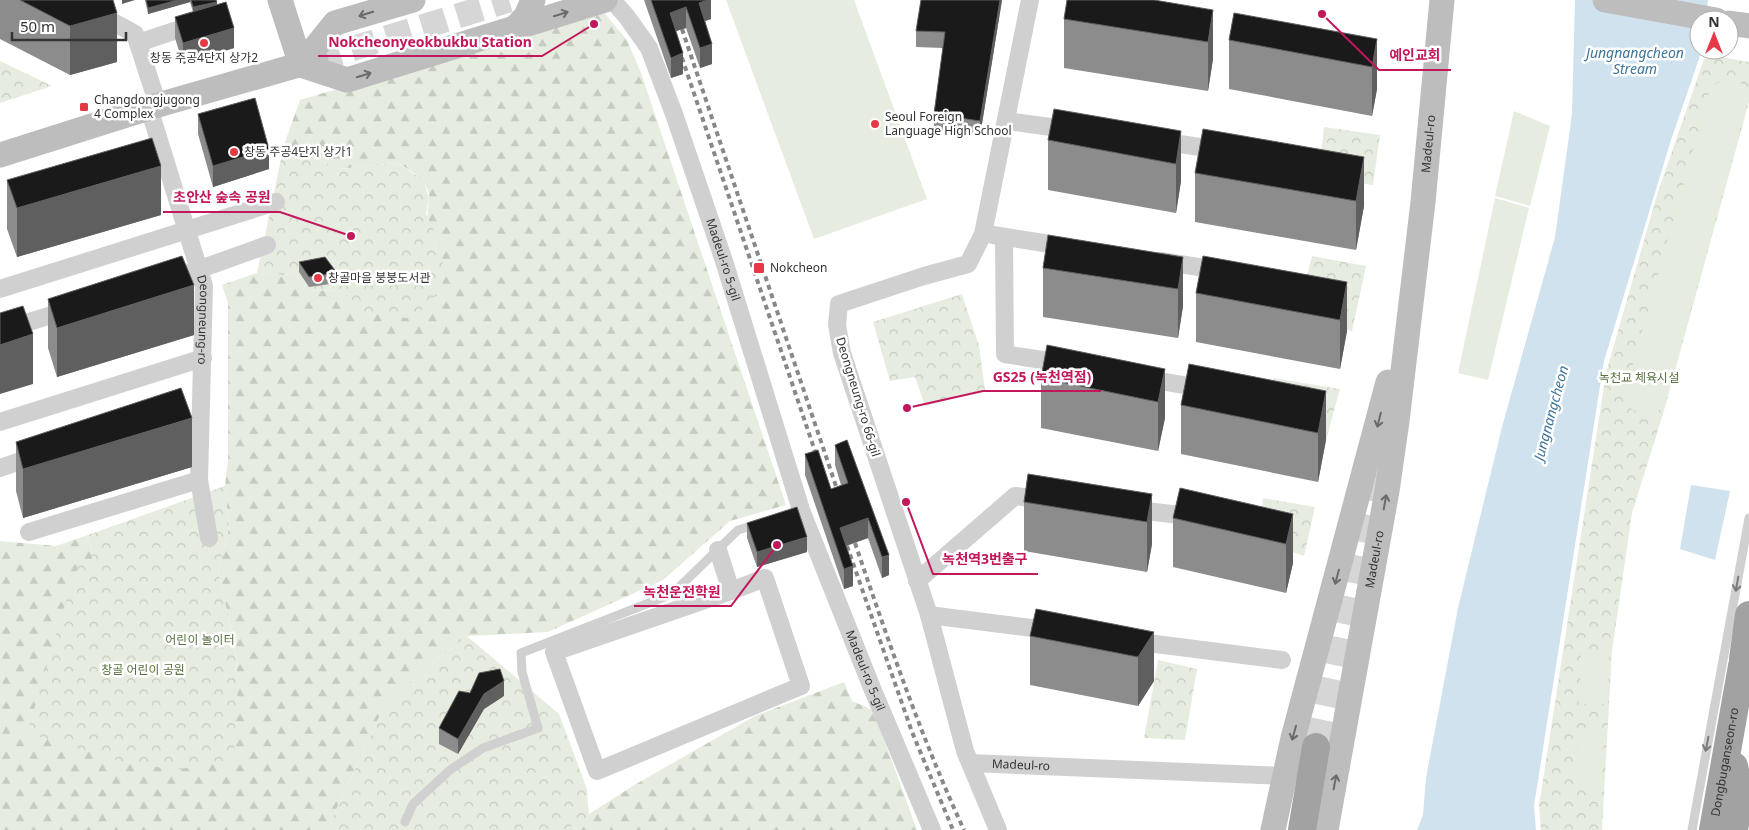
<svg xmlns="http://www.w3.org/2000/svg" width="1749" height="830" viewBox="0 0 1749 830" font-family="'Noto Sans','Noto Sans KR',sans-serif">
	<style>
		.forest { fill: url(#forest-firs) }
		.park { fill: url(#park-crowns) }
		.garden { fill: #e6ecdf }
		.water { fill: #cfe2ee }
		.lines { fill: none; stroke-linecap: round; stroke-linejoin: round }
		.secondary-tunnel { stroke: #d6d6d6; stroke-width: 25; stroke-dasharray: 25 12; stroke-linecap: butt }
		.trunk-tunnel { stroke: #d6d6d6; stroke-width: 28; stroke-dasharray: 28 14; stroke-linecap: butt }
		.service { stroke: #d0d0d0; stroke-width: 9 }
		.minor { stroke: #d0d0d0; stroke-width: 18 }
		.secondary { stroke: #bdbdbd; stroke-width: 25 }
		.trunk { stroke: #a2a2a2; stroke-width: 28 }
		.rail { stroke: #888; stroke-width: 4; stroke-dasharray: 5 4; stroke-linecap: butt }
		.wall { fill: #8c8c8c }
		.shaded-wall { fill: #5f5f5f }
		.building { fill: #1a1a1a; stroke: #5f5f5f }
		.oneway { stroke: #6a6a6a }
		.oneway2 { stroke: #7a7a7a }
		.poi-dot { fill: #e63946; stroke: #fff; stroke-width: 2 }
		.labels { text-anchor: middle; stroke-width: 5; stroke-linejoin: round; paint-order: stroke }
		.poi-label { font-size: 12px; fill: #333; stroke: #fff; text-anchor: start }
		.street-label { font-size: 12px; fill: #333; stroke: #fff }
		.park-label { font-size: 12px; fill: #56703f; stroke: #fff }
		.water-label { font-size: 14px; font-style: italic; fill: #3f7597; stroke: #fff }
		.leader { fill: none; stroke: #c2185b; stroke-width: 2 }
		.callout-dot { fill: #c2185b; stroke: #fff; stroke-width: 2 }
		.callout-label { font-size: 14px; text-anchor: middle; font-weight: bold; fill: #c2185b; stroke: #fff; stroke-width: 5; stroke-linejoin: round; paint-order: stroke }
	</style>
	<defs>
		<pattern id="forest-firs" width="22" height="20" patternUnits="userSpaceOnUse" patternTransform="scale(1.25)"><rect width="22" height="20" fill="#e6ecdf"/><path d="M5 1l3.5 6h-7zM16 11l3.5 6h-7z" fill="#c6cbc0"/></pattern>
		<pattern id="park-crowns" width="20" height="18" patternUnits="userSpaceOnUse" patternTransform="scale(1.25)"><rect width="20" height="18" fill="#e6ecdf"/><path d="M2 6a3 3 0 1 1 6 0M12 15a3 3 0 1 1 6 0" fill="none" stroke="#c6cbc0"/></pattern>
	</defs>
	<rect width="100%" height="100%" fill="#fff"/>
	<path class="forest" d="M 602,10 L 627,40 L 641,73 L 786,505 L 730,521 L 663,580 L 548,632 L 467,636 L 408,683 L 383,709 L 327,830 L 0,830 L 0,541 L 56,546 L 88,535 L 93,560 L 80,562 L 238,680 L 234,642 L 218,571 L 229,527 L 225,486 L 228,460 L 228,303 L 222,285 L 257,273 L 284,275 L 295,273 L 307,291 C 337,290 343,286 362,312 L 430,227 C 426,216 428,212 429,200 C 431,181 412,172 398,163 L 339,169 L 284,145 L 300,100 Z
		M 844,682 L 852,701 L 873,710 L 917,830 L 564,830 L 636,784 L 755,716 Z"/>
	<path class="park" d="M 1720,57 L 1749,62 L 1749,102 L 1663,414 L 1632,513 L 1612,651 L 1602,830 L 1541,830 L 1539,806 L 1606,373 L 1657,195 L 1704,59 Z
		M 0,61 L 52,86 L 0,103 Z
		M 1324,127 L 1380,135 L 1373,185 L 1318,177 Z
		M 284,145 L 339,169 L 398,163 L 424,181 L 429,198 L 426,214 L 441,246 L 443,267 L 437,293 L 414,319 L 361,312 C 343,286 337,290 307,291 L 295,273 L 284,275 L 257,273 Z
		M 1312,256 L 1366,266 L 1352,331 L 1295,323 Z
		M 962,294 L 979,346 L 985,390 L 925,406 L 915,377 L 890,381 L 873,322 Z
		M 1273,378 L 1340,389 L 1326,440 L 1277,420 Z
		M 225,486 L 229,527 L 218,571 L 234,642 L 238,680 L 234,759 L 176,770 L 123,762 L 27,733 L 69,591 L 80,561 L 93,560 L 88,535 Z
		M 1263,498 L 1315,507 L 1304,556 L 1260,541 Z
		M 467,636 L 559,714 L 587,789 L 589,816 L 564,830 L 327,830 L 383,709 L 408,683 Z
		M 1158,660 L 1197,669 L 1185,740 L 1144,738 Z"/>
	<path class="garden" d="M 726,0 L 854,0 L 927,199 L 814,239 Z
		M 1729,79 C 1742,80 1747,87 1748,100 L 1664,406 C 1654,416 1638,416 1628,406 L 1625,392 L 1710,90 L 1716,83 Z
		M 1514,111 L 1550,126 L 1530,206 L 1495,196 Z
		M 1495,198 L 1529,208 L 1488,380 L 1458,373 Z
		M 1581,650 L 1609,650 L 1608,704 L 1579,704 Z
		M 1578,732 L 1604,732 L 1602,784 L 1576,783 Z"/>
	<path class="water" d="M 1575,0 L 1708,0 L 1706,20 L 1699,20 L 1699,50 L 1702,50 L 1671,140 L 1604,361 L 1534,806 L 1536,830 L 1417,830 L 1423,815 L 1426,778 L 1458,608 L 1502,427 L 1555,237 L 1572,114 Z
		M 1691,485 L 1730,491 L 1715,560 L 1680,549 Z"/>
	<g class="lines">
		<path class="secondary-tunnel" d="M 316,60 L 509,0"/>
		<path class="trunk-tunnel" d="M 1316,747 L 1357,553 L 1386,438"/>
		<path class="service" d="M 405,822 L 413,804 L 450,770 L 483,748 L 538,728 L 522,672 L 521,653 L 672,594 L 738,530 L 758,524
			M 1692,830 L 1749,518"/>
		<g class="minor">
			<path d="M 73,0 L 135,34 L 158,105"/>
			<path id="s1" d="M 612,0 L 627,17 L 649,48 L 674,114 L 724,261 L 801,510 L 872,688 L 932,830"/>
			<path d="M 138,43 L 195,24"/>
			<path id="s2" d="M 149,108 L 204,286 L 199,480 L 209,538"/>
			<path d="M 1007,121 L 1073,130"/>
			<path d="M 1158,141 L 1222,150"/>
			<path d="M 993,235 L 1069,247"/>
			<path d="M 1004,237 L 1005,354 L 1067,364"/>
			<path d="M 1161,261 L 1224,271"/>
			<path d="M 189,273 L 267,245"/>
			<path d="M 0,289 L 276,202"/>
			<path d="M 0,331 L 71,309"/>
			<path d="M 1142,378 L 1207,389"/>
			<path d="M 0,422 L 203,358"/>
			<path d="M 0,468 L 38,455"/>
			<path d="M 1129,509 L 1197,517"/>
			<path d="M 29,532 L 199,480"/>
			<path d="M 718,550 L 731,591 L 765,578 L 801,686 L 597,771 L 554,652 L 731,591"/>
			<path d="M 917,581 L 1015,496 L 1048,500"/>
			<path d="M 929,615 L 1056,631"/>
			<path d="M 1132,641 L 1282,660"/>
			<path id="s3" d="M 970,763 L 1283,776"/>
			<path d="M 998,830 L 965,751 L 929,615 L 842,353 L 837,325 L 839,304 L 924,276 L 968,264 L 983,234 L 1030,0"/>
		</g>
		<g class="secondary">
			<path d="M 280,0 L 301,65"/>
			<path d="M 1605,0 L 1716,20"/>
			<path d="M 1729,23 L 1749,26"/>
			<path d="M 516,27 L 526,16 L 533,0"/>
			<path d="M 301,65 L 347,80 L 605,0"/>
			<path d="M 301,65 L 335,23 L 413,0"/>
			<path d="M 0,155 L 158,105 L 316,60"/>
			<path d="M 1273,830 L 1293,738 L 1388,382"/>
			<path id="s4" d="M 1326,830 L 1387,491 L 1397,421 L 1423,202 L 1442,0"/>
		</g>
		<g class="trunk">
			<path d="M 1743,659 L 1749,615"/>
			<path d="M 1734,766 L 1740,793 L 1734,830"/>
			<path d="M 1302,830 L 1316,747"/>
			<path id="s5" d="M 1713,830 L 1742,666 L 1749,642"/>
		</g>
		<path class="rail" d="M 682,29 L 841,501
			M 679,49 L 819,463
			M 855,543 C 888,640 921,737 964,830
			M 847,546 L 912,732 L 953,830"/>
	</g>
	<path class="wall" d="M 0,0 L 113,0 L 117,62 L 70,75 L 0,39 Z
		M 145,0 L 216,0 L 217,4 L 234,48 L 183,64 L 175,38 L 175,17 L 193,12 L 190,2 L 148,14 Z
		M 644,0 L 711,0 L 711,19 L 705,21 L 712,64 L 700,68 L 686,28 L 676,31 L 683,74 L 671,78 Z
		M 921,0 L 1002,0 L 980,136 L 934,130 L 934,114 L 943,48 L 916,47 L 916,31 Z
		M 1213,10 L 1213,59 L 1208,91 L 1064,68 L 1064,19 Z
		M 1377,39 L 1377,89 L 1372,116 L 1229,89 L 1229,40 Z
		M 198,114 L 269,169 L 213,187 L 198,134 Z
		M 1181,131 L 1181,181 L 1176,213 L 1048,190 L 1048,140 Z
		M 1364,157 L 1364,206 L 1356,250 L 1195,222 L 1195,173 Z
		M 7,180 L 161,215 L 17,257 L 7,229 Z
		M 1183,257 L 1183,306 L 1178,338 L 1043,317 L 1043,268 Z
		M 299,262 L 337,273 L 337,283 L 309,287 L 299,272 Z
		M 1347,282 L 1347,331 L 1340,369 L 1196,342 L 1196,293 Z
		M 48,299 L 194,335 L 57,377 L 48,348 Z
		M 1165,369 L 1165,418 L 1158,451 L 1041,428 L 1041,378 Z
		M 1326,391 L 1326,440 L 1318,482 L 1181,454 L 1181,405 Z
		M 847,440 L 889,575 L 882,578 L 868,538 L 846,546 L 853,586 L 844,589 L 805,475 L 805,454 L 831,489 L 841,485 L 835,465 L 835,445 Z
		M 16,442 L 192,467 L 23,518 L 16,491 Z
		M 1152,494 L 1152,544 L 1147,572 L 1024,551 L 1024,502 Z
		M 1293,514 L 1293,563 L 1286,593 L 1173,567 L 1173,518 Z
		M 747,523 L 807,552 L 757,567 L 747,538 Z
		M 1154,632 L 1154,681 L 1138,706 L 1030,685 L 1030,636 Z
		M 504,696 L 484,709 L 458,754 L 439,744 L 439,728 Z"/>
	<path class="shaded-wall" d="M 122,0 L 135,0 L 122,4 Z
		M 178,0 L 190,0 L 190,2 L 148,14 L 148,8 Z
		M 708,0 L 711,0 L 711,19 L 699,23 L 699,3 Z
		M 1000,0 L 1002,0 L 980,136 L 980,121 Z
		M 217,2 L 217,7 L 193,13 L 193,7 Z
		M 686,7 L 686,28 L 670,33 L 670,13 Z
		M 1213,10 L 1213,59 L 1208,91 L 1208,42 Z
		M 117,13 L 117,62 L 70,75 L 70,26 Z
		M 234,28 L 234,48 L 183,64 L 183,43 Z
		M 1377,39 L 1377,89 L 1372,116 L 1372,67 Z
		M 712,44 L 712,64 L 700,68 L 700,48 Z
		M 683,53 L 683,74 L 671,78 L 671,58 Z
		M 1181,131 L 1181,181 L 1176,213 L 1176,164 Z
		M 269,149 L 269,169 L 213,187 L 213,166 Z
		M 1364,157 L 1364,206 L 1356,250 L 1356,201 Z
		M 161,166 L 161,215 L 17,257 L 17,208 Z
		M 1183,257 L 1183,306 L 1178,338 L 1178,289 Z
		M 1347,282 L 1347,331 L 1340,369 L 1340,320 Z
		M 194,285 L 194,335 L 57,377 L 57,328 Z
		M 33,334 L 33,384 L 0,394 L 0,345 Z
		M 1165,369 L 1165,418 L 1158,451 L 1158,402 Z
		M 1326,391 L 1326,440 L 1318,482 L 1318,433 Z
		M 192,418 L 192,467 L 23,518 L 23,469 Z
		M 1152,494 L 1152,544 L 1147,572 L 1147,522 Z
		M 1293,514 L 1293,563 L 1286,593 L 1286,544 Z
		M 868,518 L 868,538 L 840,548 L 840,528 Z
		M 807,537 L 807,552 L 757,567 L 757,552 Z
		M 889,555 L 889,575 L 882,578 L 882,557 Z
		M 853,566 L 853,586 L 844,589 L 844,569 Z
		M 1154,632 L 1154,681 L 1138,706 L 1138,657 Z
		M 504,681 L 504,696 L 484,709 L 458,754 L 458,739 L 484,694 Z"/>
	<path class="building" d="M 20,0 L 113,0 L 117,13 L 70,26 Z
		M 146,0 L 178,0 L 148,8 Z
		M 191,0 L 216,0 L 217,2 L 193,7 Z
		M 651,0 L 708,0 L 699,3 L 712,44 L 700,48 L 686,7 L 670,13 L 683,53 L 671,58 Z
		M 921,0 L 1000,0 L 980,121 L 934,114 L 945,32 L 916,31 Z
		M 1067,0 L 1154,0 L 1213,10 L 1208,42 L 1064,19 Z
		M 226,2 L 234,28 L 183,43 L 175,17 Z
		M 1234,13 L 1377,39 L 1372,67 L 1229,40 Z
		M 255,98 L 269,149 L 213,166 L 198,114 Z
		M 1054,109 L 1181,131 L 1176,164 L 1048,140 Z
		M 1203,129 L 1364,157 L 1356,201 L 1195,173 Z
		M 152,138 L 161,166 L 17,208 L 7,180 Z
		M 1048,235 L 1183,257 L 1178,289 L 1043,268 Z
		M 182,256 L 194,285 L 57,328 L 48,299 Z
		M 1203,256 L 1347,282 L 1340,320 L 1196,293 Z
		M 325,257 L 337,273 L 309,277 L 299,262 Z
		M 23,306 L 33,334 L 0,345 L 0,313 Z
		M 1047,345 L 1165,369 L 1158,402 L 1041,378 Z
		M 1189,364 L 1326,391 L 1318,433 L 1181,405 Z
		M 181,388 L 192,418 L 23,469 L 16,442 Z
		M 847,440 L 889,555 L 882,557 L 868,518 L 840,528 L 853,566 L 844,569 L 805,454 L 818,450 L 831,489 L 848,483 L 835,445 Z
		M 1028,474 L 1152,494 L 1147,522 L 1024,502 Z
		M 1180,488 L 1293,514 L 1286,544 L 1173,518 Z
		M 797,507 L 807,537 L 757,552 L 747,523 Z
		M 1036,609 L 1154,632 L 1138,657 L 1030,636 Z
		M 500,669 L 504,681 L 484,694 L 458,739 L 439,728 L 459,691 L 470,693 L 479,673 Z"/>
	<defs><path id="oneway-shaft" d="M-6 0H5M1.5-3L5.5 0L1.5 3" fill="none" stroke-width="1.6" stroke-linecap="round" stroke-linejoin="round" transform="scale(1.25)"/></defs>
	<g class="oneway">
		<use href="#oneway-shaft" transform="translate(366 14) rotate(163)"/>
		<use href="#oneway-shaft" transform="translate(561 14) rotate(-17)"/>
		<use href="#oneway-shaft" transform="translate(364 75) rotate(-17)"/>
		<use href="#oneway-shaft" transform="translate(1379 420) rotate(104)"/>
		<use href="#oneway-shaft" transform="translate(1385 502) rotate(-80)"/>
		<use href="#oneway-shaft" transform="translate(1337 577) rotate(105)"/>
		<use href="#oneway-shaft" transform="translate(1294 733) rotate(106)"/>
		<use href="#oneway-shaft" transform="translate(1335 782) rotate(-79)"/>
	</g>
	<g class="oneway2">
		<use href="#oneway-shaft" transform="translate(1737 584) rotate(100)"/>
		<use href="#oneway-shaft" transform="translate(1707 744) rotate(101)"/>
	</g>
	<g class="poi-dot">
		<circle cx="204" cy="43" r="5"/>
		<rect x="79" y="102" width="10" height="10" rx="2.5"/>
		<circle cx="875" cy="124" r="5"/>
		<circle cx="234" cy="152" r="5"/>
		<rect x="753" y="262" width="12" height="12" rx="2.5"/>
		<circle cx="318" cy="278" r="5"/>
	</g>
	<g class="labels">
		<g class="poi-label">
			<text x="204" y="62" text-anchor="middle">창동 주공4단지 상가2</text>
			<text x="94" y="104">Changdongjugong<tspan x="94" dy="14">4 Complex</tspan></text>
			<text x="885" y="121">Seoul Foreign<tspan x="885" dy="14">Language High School</tspan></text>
			<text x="244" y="156">창동 주공4단지 상가1</text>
			<text x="770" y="272">Nokcheon</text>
			<text x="328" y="282">창골마을 붕붕도서관</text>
		</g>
		<g class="street-label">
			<text dy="4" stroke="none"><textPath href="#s4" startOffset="694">Madeul-ro</textPath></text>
			<text dy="4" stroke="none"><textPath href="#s1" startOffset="285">Madeul-ro 5-gil</textPath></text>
			<text dy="4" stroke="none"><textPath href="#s2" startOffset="220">Deongneung-ro</textPath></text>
			<text transform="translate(858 397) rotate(73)" y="4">Deongneung-ro 66-gil</text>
			<text dy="4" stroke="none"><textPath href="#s4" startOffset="275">Madeul-ro</textPath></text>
			<text dy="4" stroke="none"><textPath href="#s1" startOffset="720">Madeul-ro 5-gil</textPath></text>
			<text dy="4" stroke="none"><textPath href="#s5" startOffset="69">Dongbuganseon-ro</textPath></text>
			<text dy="4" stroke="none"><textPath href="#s3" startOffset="51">Madeul-ro</textPath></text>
		</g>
		<g class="park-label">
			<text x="1639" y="382">녹천교 체육시설</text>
			<text x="200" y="644">어린이 놀이터</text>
			<text x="143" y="674">창골 어린이 공원</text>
		</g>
		<g class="water-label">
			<text x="1635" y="58">Jungnangcheon<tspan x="1635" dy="16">Stream</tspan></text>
			<text transform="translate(1551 413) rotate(-75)" y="5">Jungnangcheon</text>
		</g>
	</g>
	<path class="leader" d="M594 24L542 56H318M1322 14L1379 70H1451M351 236L280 212H163M907 408L983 391H1101M906 502L933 574H1038M777 545L731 606H634"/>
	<g class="callout-dot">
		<circle cx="594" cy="24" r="5"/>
		<circle cx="1322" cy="14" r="5"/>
		<circle cx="351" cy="236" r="5"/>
		<circle cx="907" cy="408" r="5"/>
		<circle cx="906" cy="502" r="5"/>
		<circle cx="777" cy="545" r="5"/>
	</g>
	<g class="callout-label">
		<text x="430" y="47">Nokcheonyeokbukbu Station</text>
		<text x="1415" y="60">예인교회</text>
		<text x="222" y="202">초안산 숲속 공원</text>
		<text x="1042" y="382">GS25 (녹천역점)</text>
		<text x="985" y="564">녹천역3번출구</text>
		<text x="682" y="597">녹천운전학원</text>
	</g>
	<g transform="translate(1714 35)"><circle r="24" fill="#ffffff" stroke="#adadad"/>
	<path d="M0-4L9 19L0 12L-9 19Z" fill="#e63946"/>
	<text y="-8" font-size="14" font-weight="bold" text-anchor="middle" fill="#333333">N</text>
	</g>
	<path d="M12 32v8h114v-8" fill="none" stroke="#333333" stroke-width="2.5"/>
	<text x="20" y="32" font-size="15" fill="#333333" stroke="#ffffff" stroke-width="4" paint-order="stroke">50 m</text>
</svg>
